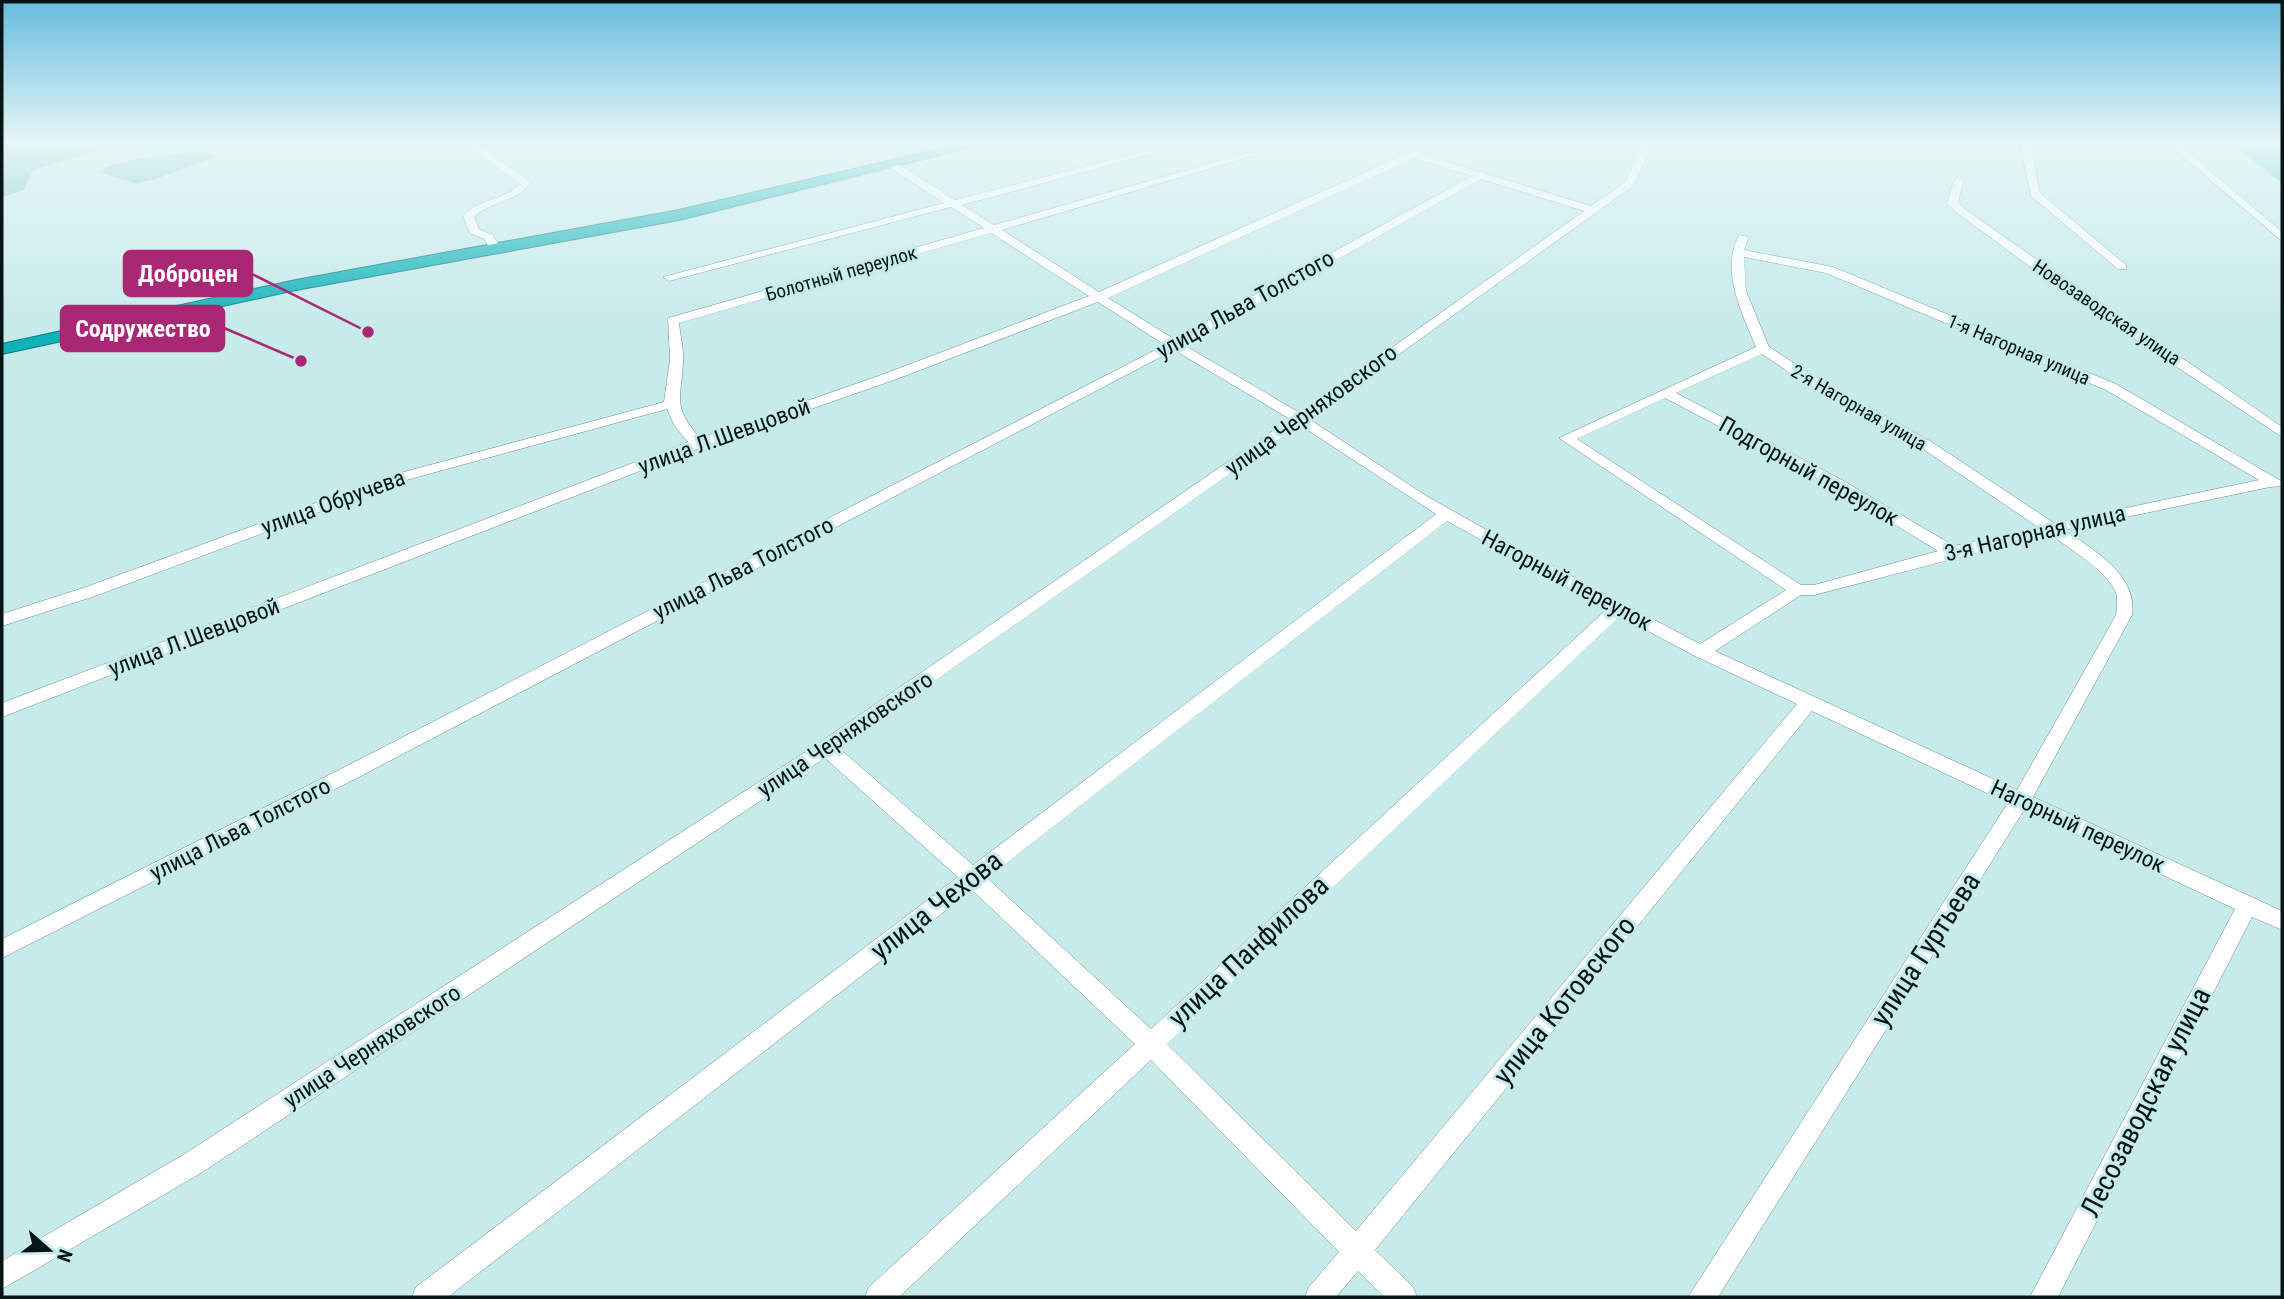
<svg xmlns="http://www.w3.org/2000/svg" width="2284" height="1299" viewBox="0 0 2284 1299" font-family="'Roboto Condensed',sans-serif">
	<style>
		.green { fill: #71bdc2 }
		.water { fill: #44c9d0 }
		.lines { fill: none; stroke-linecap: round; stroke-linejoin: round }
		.minor-casing { stroke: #6c8c8e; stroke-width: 1 }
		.highway-casing { stroke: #0d7b80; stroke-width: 2 }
		.minor { fill: #fff; fill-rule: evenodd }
		.highway { fill: #0fb2b9; fill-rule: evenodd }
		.labels { text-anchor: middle; stroke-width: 6; stroke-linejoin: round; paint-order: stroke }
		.far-street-label { font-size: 19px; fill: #081516; stroke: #c7eaeb }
		.street-label { font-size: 23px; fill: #081516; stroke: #c7eaeb }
		.near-street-label { font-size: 28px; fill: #081516; stroke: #c7eaeb }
		.leader { fill: none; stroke: #aa2773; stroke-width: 2.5 }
		.callout-dot { fill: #aa2773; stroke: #c7eaeb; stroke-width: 2.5 }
		.callout { fill: #aa2773; stroke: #aa2773; stroke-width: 2.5 }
		.callout-label { font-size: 24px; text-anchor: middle; font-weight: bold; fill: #fff }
	</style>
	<rect width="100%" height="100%" fill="#c7eaeb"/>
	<path class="green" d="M 2,143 L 124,143 L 33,170 L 24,190 L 2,197 Z
		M 201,151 L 218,156 L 153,180 L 135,183 L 102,173 L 105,167 L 142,158 Z"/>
	<path class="water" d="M 2231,143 L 2282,143 L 2282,183 Z"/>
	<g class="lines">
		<g class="minor-casing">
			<path id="minor" d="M 345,143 L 364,143 L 349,148 L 344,145 Z
				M 462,143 L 474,143 L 482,148 L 506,143 L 523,143 L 489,153 L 531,182 C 517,203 492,200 474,217 L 479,229 L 493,235 L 501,249 L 499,251 L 491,251 L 484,239 L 470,233 L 463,216 C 478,198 505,201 520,183 Z
				M 1176,143 L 1192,143 L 962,205 L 994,225 L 1282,143 L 1297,143 L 1002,230 L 1099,292 L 1430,143 L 1443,143 L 1422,154 L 1591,206 L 1625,182 L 1644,143 L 1654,143 L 1633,186 L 1309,419 L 1428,497 L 1526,552 L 1700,644 L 1786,590 L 1559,438 L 1756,347 C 1742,313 1720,271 1739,235 L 1749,237 L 1744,250 L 1833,267 L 2116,384 L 2281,481 L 2282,486 L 2270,487 L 2064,530 C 2094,550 2138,575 2132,615 L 2033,797 L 2282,911 L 2282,930 L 2252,917 L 2058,1297 L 2030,1297 L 2235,909 L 2024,810 L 1718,1297 L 1688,1297 L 2008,803 L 1812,711 L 1375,1250 L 1413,1287 L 1417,1297 L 1384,1297 L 1358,1271 L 1336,1297 L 1305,1297 L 1309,1287 L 1339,1252 L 1151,1060 L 899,1297 L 865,1297 L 869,1287 L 1135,1044 L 972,890 L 448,1297 L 412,1297 L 416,1287 L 958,877 L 825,758 L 201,1173 L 2,1289 L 2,1261 L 183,1155 L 816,745 L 1290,419 L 1174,350 L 355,779 L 2,958 L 2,939 L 341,769 L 1165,345 L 1098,302 L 894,380 L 702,447 L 2,717 L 2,703 L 688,442 L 674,425 L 667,409 L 399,482 L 98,595 L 2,626 L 2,614 L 86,587 L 389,476 L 664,402 L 670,359 L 668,318 L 984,228 L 951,207 L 669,281 L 663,277 L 944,203 L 889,167 L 889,163 L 897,163 L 955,200 ZM 1414,158 L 1472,176 L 1174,339 L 1108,298 ZM 1481,179 L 1584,211 L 1300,413 L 1184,345 ZM 991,233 L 1089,296 L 884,374 L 700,438 C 672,405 681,401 683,362 C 684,349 680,335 679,323 ZM 1744,257 L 1826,273 L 2106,390 L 2259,480 L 2054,523 L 1930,441 L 1814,376 L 1769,347 L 1746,291 ZM 1762,354 L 1804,382 L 1920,447 L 2038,527 L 1954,546 L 1842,480 L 1676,393 ZM 1665,398 L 1832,486 L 1938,551 L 1814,585 L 1801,585 L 1577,439 ZM 1300,425 L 1436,514 L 973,865 L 839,748 ZM 1447,521 L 1607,609 L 1151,1029 L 987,878 ZM 2049,534 C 2066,546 2109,572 2116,593 C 2118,600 2117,608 2116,615 L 2017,790 L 1715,651 L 1801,595 L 1814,595 ZM 1620,616 L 1695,656 L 1797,704 L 1356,1231 L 1167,1044 Z
				M 2020,143 L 2030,143 L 2040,193 L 2126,265 L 2126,269 L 2118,269 L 2031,196 Z
				M 2167,143 L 2178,143 L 2282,232 L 2282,241 Z
				M 1959,177 L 1964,180 L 1958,202 L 1965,209 C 2069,284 2177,353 2282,427 L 2282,437 L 2069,295 L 1957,213 L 1947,203 L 1954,180 Z"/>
		</g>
		<g class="highway-casing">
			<path id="highway" d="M 964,143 L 988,143 L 679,220 L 296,290 L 2,354 L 2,344 L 296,280 L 679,210 Z"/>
		</g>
		<use href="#minor" class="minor"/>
		<use href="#highway" class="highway"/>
	</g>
	<linearGradient id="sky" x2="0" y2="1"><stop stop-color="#66bcde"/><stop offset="0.44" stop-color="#e6f6f6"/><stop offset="1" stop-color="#e6f6f6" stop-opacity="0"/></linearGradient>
	<rect width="2284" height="325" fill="url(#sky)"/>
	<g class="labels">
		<g class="far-street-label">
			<text transform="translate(841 273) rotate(-16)" y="7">Болотный переулок</text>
			<text transform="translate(2107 312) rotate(34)" y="7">Новозаводская улица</text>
			<text transform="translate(2019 349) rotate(23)" y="7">1-я Нагорная улица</text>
			<text transform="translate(1859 407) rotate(30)" y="7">2-я Нагорная улица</text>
		</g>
		<g class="street-label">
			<text transform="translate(1245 304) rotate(-29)" y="8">улица Льва Толстого</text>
			<text transform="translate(1311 410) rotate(-36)" y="8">улица Черняховского</text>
			<text transform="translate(724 436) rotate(-20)" y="8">улица Л.Шевцовой</text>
			<text transform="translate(1809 471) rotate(29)" y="8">Подгорный переулок</text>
			<text transform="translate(333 502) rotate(-20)" y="8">улица Обручева</text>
			<text transform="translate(2035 533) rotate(-13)" y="8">3-я Нагорная улица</text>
			<text transform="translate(743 568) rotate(-27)" y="8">улица Льва Толстого</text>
			<text transform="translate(1567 580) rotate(28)" y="8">Нагорный переулок</text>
			<text transform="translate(194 637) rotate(-21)" y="8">улица Л.Шевцовой</text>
			<text transform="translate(845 734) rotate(-34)" y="8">улица Черняховского</text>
			<text transform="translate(2078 826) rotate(25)" y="8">Нагорный переулок</text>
			<text transform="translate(240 829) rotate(-27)" y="8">улица Льва Толстого</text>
			<text transform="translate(372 1046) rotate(-33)" y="8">улица Черняховского</text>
		</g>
		<g class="near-street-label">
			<text transform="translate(936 905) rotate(-38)" y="10">улица Чехова</text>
			<text transform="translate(1925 949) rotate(-57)" y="10">улица Гуртьева</text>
			<text transform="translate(1248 951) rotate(-43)" y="10">улица Панфилова</text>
			<text transform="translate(1564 1000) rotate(-51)" y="10">улица Котовского</text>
			<text transform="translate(2145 1102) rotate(-63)" y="10">Лесозаводская улица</text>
		</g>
	</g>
	<path class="leader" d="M368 332L252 274M301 361L224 328"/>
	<g class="callout-dot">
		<circle cx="368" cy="332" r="7"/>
		<circle cx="301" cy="361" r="7"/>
	</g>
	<g class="callout">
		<rect x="124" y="251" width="128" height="45" rx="7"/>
		<rect x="61" y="306" width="163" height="45" rx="7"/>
	</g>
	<g class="callout-label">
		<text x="188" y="282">Доброцен</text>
		<text x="143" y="337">Содружество</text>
	</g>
	<rect width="2284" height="1299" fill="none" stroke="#081516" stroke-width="7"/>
	<g transform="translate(49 1250) rotate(110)" stroke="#c7eaeb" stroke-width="5" paint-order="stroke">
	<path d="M0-5L12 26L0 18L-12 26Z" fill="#081516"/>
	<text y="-10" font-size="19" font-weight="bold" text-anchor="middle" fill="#081516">N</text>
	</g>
</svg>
